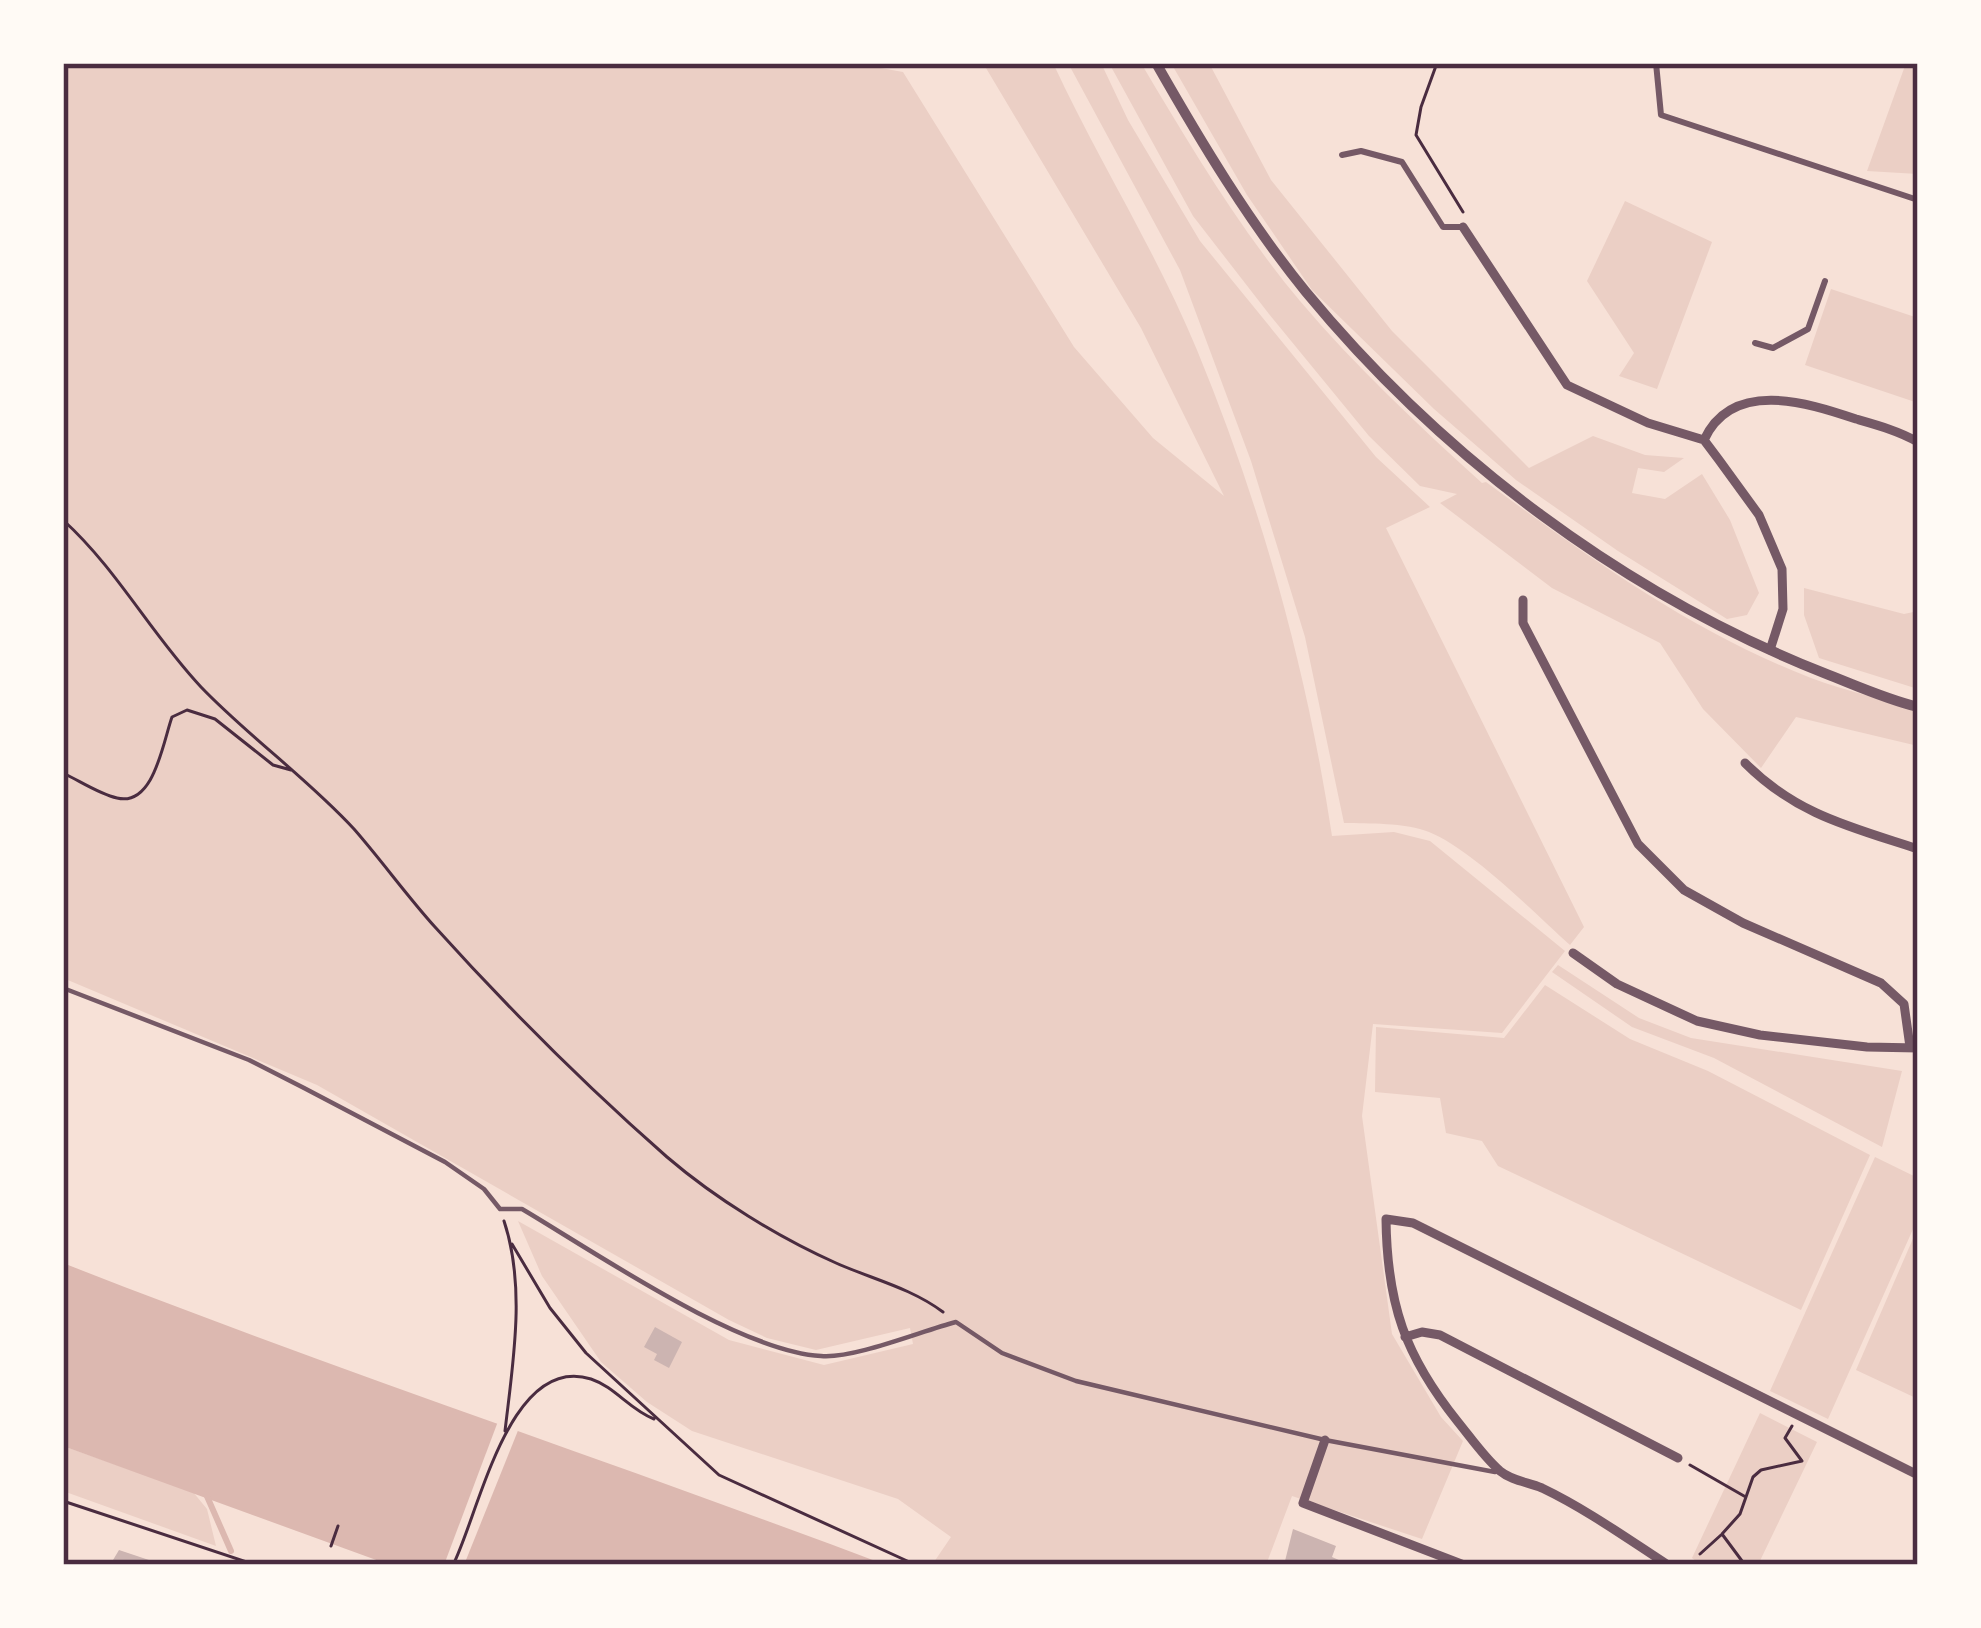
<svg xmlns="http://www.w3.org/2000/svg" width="1981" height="1628" viewBox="0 0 1981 1628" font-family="Ubuntu,sans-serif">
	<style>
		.green { fill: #ebcfc5 }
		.water { fill: #dcb8b0 }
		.pier { fill: #f7e1d7 }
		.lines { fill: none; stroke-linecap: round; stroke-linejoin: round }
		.stream { stroke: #dcb8b0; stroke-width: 6 }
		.building { fill: #ccb4b1 }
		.path { stroke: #4a2c40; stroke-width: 3 }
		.service { stroke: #755966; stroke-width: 4.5 }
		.pedestrian { stroke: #755966; stroke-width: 6 }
		.minor { stroke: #755966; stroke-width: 9 }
		.tertiary { stroke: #755966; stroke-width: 10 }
		.neatline { fill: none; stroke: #4a2c40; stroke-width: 4.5 }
	</style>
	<rect width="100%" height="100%" fill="#f7e1d7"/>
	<path class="green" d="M 63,63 L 878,63 L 881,68 L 903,72 L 1074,347 L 1153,438 L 1224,496 L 1141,328 L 983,63 L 1053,63 C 1098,160 1156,251 1197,350 C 1261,505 1307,670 1332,836 L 1394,832 L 1430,841 L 1565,951 L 1502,1033 L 1373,1024 L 1362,1116 L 1392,1334 L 1441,1417 L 1463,1441 L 1422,1539 L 1292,1496 L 1266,1565 L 941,1565 L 934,1562 L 951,1537 L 898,1499 L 692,1431 L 647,1402 L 601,1362 L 542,1276 L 518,1221 L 729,1340 L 824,1365 L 913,1344 L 910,1328 L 816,1350 L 767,1338 L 729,1320 L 317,1085 L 63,978 Z
		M 1068,63 L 1101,63 L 1128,120 L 1200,241 L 1376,457 L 1430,507 L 1386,528 L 1584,927 L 1570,945 C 1533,912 1473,850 1429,832 C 1403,822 1370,824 1344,823 L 1305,637 L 1251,461 L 1180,270 Z
		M 1109,63 L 1141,63 C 1189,144 1239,228 1300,301 C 1356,367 1418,425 1482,483 L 1486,482 C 1588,557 1692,632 1811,678 C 1846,691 1883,699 1918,710 L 1918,746 L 1796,717 L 1761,768 L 1703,709 L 1660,643 L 1552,588 L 1440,503 L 1457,494 L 1420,486 L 1369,436 L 1269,314 L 1193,216 Z
		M 1171,63 L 1209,63 L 1271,180 L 1392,331 L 1529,468 L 1593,436 L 1645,455 L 1684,458 L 1664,472 L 1638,468 L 1632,493 L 1665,499 L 1702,474 L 1730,520 L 1759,593 L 1747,615 L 1727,619 L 1618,551 L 1516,480 L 1434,409 L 1312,290 L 1247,195 Z
		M 1906,63 L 1918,63 L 1918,174 L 1867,171 Z
		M 1625,201 L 1712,242 L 1657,389 L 1619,376 L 1634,353 L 1587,281 Z
		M 1831,289 L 1918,318 L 1918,403 L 1805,365 Z
		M 1804,588 L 1904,614 L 1918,611 L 1918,689 L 1819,658 L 1804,615 Z
		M 1558,965 L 1639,1018 L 1691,1038 L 1902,1071 L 1882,1147 L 1714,1058 L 1632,1027 L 1552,972 Z
		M 1545,985 L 1630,1039 L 1708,1071 L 1870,1155 L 1801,1310 L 1498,1166 L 1482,1141 L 1446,1133 L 1440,1098 L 1375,1092 L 1376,1027 L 1504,1038 Z
		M 1875,1157 L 1918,1178 L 1918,1218 L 1828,1419 L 1770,1391 Z
		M 1918,1227 L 1918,1399 L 1856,1370 Z
		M 1760,1413 L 1817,1442 L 1758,1565 L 1701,1565 L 1692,1558 Z
		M 63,1446 L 193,1492 L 207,1509 L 216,1546 L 63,1491 Z"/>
	<path class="water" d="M 63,1263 C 335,1370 613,1462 886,1565 L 390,1565 L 63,1446 Z"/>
	<path class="pier" d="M 500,1416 L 521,1423 L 464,1565 L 444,1565 Z"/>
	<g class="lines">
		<path class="stream" d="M 206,1494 L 231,1551"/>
	</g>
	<path class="building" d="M 655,1327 L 682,1342 L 669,1368 L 654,1360 L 657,1354 L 644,1347 Z
		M 1293,1529 L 1336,1546 L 1332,1557 L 1350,1565 L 1284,1565 Z
		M 119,1550 L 161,1564 L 161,1565 L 110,1565 Z"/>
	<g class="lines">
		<path class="path" d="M 1437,63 L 1421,107 L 1416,135 L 1463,212
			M 63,520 C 117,569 151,634 201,687 C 249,737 307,778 354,829 C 382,861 407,896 435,927 C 508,1008 585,1085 667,1157 C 716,1199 778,1237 836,1263 C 872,1279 911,1288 943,1312
			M 63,773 C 80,781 99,794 117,798 C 154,807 163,742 172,717 L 187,710 L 215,719 L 273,765 L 291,770
			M 504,1221 C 526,1287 513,1362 505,1431
			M 512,1244 L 550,1308 L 586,1353 L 719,1475 L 916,1565
			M 1690,1465 L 1744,1496
			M 63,1501 L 256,1565
			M 331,1546 L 338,1526
			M 1700,1554 L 1721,1535
			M 453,1565 C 479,1514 509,1353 591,1379 C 615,1387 630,1410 654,1419
			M 1745,1565 L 1722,1534 L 1740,1514 L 1753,1477 L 1761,1470 L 1802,1461 L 1785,1438 L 1792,1426"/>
		<path class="service" d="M 63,988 L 249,1060 L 304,1088 L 445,1162 L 484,1189 L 500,1209 L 522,1209 C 595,1252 738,1351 821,1356 C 854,1359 921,1331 956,1322 L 1002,1353 L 1076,1381 L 1325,1440 L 1495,1472"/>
		<path class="pedestrian" d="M 1656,63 L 1661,115 L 1918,200
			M 1342,155 L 1361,151 L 1402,162 L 1443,227 L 1463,227
			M 1755,343 L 1773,348 L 1808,329 L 1825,281"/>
		<path class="minor" d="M 1463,227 L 1567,385 L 1648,423 L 1704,440 L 1719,460 L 1759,515 L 1782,569 L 1783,609 L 1770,650
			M 1704,440 C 1732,379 1806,402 1856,419 C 1877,425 1899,431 1918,442
			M 1523,600 L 1523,623 L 1638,844 L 1684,890 L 1743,923 L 1881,983 L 1904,1004 L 1910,1047
			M 1745,763 C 1797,815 1851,827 1918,849
			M 1573,953 L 1617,984 L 1697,1021 L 1760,1035 L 1867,1047 L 1918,1048
			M 1405,1337 L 1422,1332 L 1440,1335 L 1678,1458
			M 1325,1440 L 1303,1503 L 1464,1565
			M 1668,1565 C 1628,1539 1586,1509 1542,1488 C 1528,1482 1512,1481 1500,1471 C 1484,1457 1471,1438 1458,1422 C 1405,1356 1387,1304 1386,1219 L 1413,1223 L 1918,1475"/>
		<path class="tertiary" d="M 1156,63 C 1201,142 1249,222 1306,292 C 1442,457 1624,594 1824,673 C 1855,685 1885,699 1918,707"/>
	</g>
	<rect width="1981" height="1628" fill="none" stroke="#fffaf5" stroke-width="132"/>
	<rect x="66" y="66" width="1849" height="1496" class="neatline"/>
</svg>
